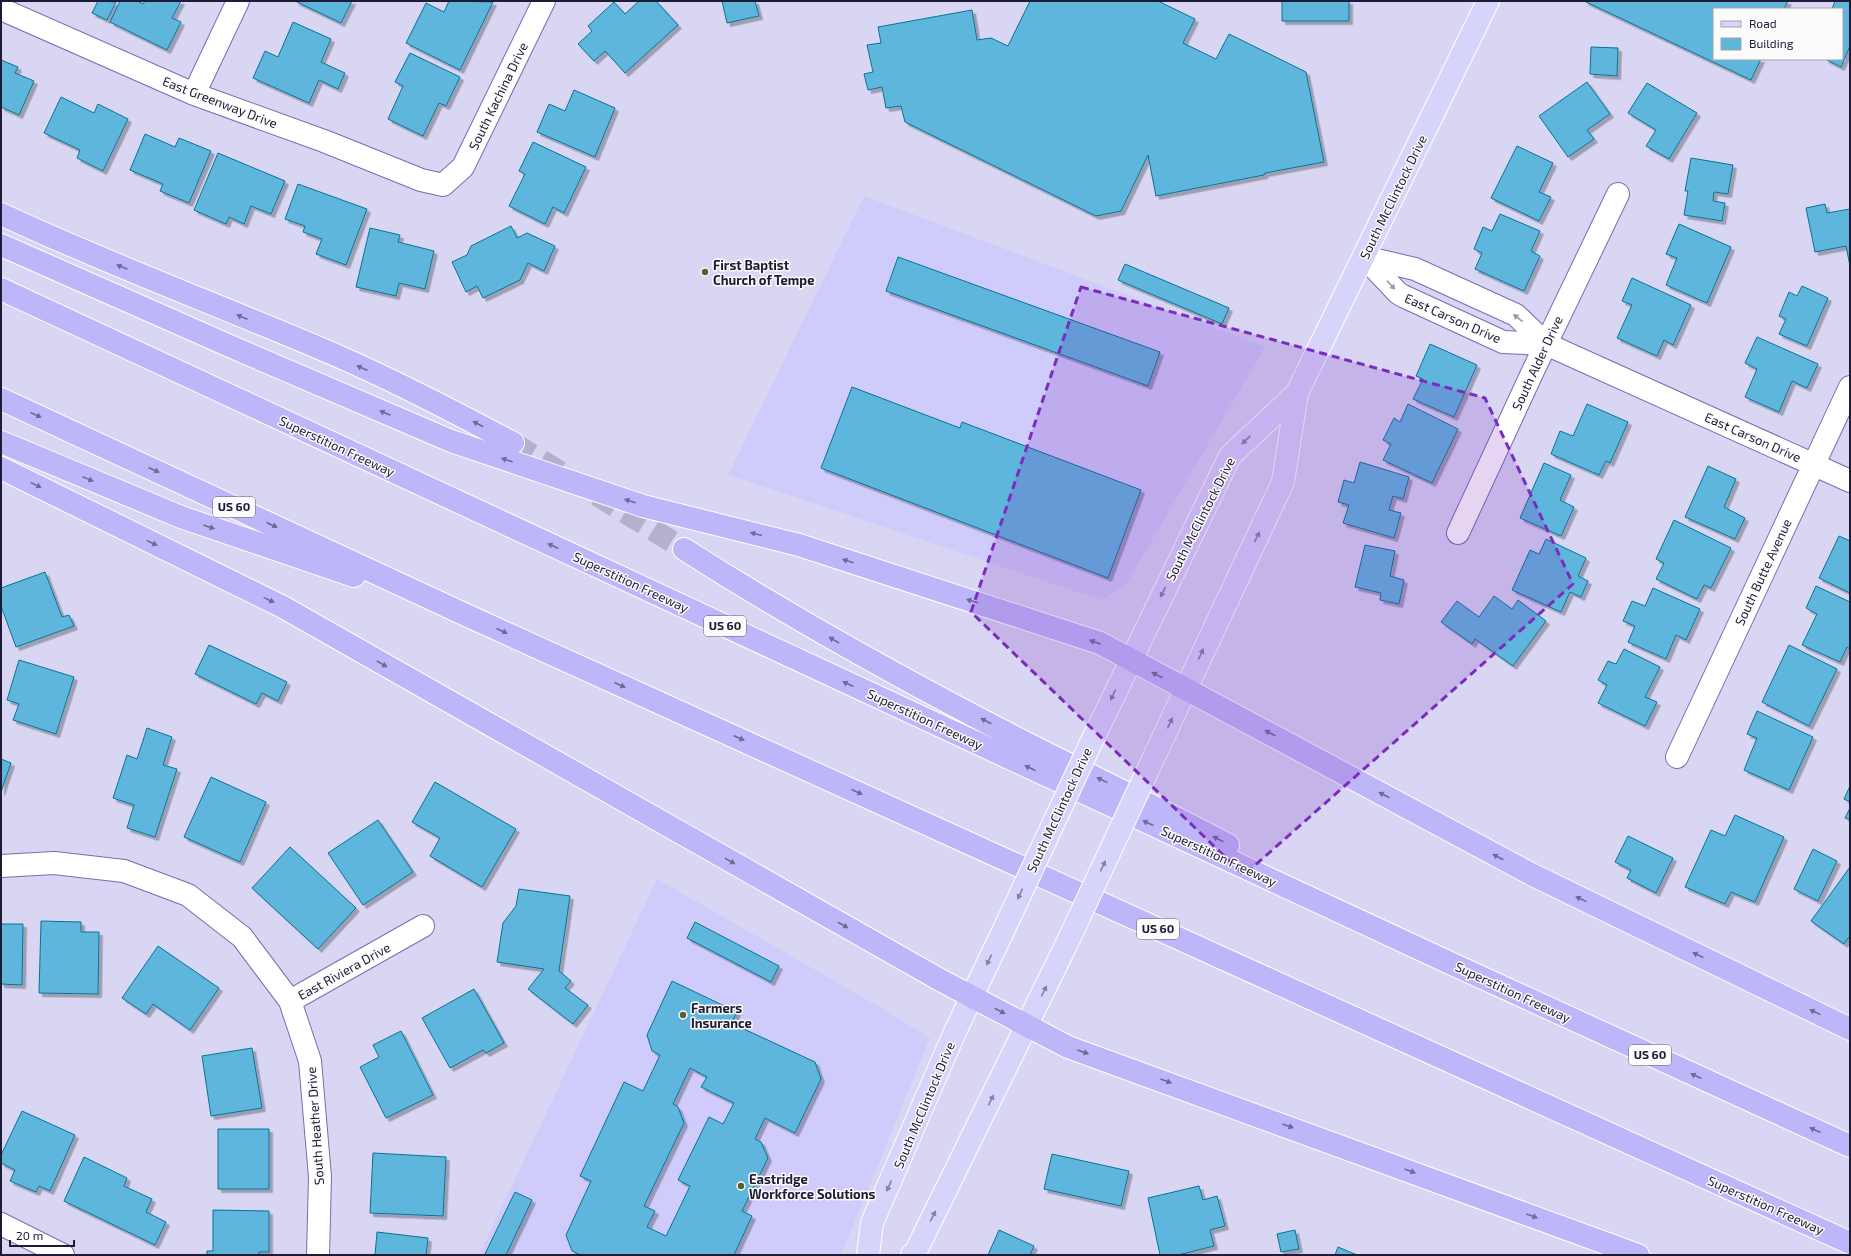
<svg xmlns="http://www.w3.org/2000/svg" width="1851" height="1256" viewBox="0 0 1851 1256" font-family="'Exo 2',sans-serif">
	<style>
		.built { fill: #cfccfb }
		.building { fill: #5fb6dc; stroke: #057396; fill-rule: evenodd; filter: url(#shadow) }
		.lines { fill: none; stroke-linecap: round; stroke-linejoin: round }
		.highway-tunnel { stroke: #b3b1cd; stroke-width: 22; stroke-dasharray: 22 11; stroke-linecap: butt }
		.minor-casing { stroke: #766eb0; stroke-width: 24 }
		.major-casing { stroke: #fff; stroke-width: 24 }
		.highway-casing { stroke: #fff; stroke-width: 24 }
		.minor { stroke: #fff; stroke-width: 22 }
		.major { stroke: #d7d4fb; stroke-width: 22 }
		.highway { stroke: #bdb7f9; stroke-width: 22 }
		.major-bridge-casing { stroke: #fff; stroke-width: 24; stroke-linecap: butt }
		.major-bridge { stroke: #d7d4fb; stroke-width: 22 }
		.oneway { fill: #6e6998 }
		.oneway2 { fill: #9a98a5 }
		.oneway3 { fill: #8481a2 }
		.marked { fill: #7b2cbf; fill-opacity: 0.2; stroke: #7b2cbf; stroke-width: 3; stroke-dasharray: 8 5; stroke-linejoin: round }
		.poi-dot { fill: #5f5e2b; stroke: #fbfbfb; stroke-width: 1.5 }
		.labels { text-anchor: middle; stroke-width: 3; stroke-linejoin: round; paint-order: stroke }
		.shield { fill: #fbfbfb; stroke: #605e71; stroke-width: 1 }
		.shield-label { font-size: 12px; font-weight: bold; fill: #1e1b36 }
		.street-label { font-size: 13px; fill: #1e1b36; stroke: #fbfbfb }
		.poi-label { font-size: 13px; font-weight: bold; fill: #1e1b36; stroke: #fbfbfb; text-anchor: start }
	</style>
	<defs>
		<filter id="shadow"><feDropShadow dx="3.5" dy="3.5" stdDeviation="0" flood-color="#0004"/></filter>
	</defs>
	<rect width="100%" height="100%" fill="#d8d6f3"/>
	<path class="built" d="M 864,196 L 1265,347 L 1127,583 L 1102,600 L 728,475 Z
		M 657,879 L 878,1006 L 930,1038 L 841,1255 L 479,1255 Z"/>
	<path class="building" d="M 98,1 L 116,2 L 107,20 L 92,13 Z
		M 120,1 L 137,1 L 143,4 L 145,1 L 181,1 L 172,18 L 181,22 L 167,50 L 110,22 Z
		M 295,1 L 352,1 L 341,23 Z
		M 449,1 L 493,2 L 460,70 L 406,43 L 426,3 L 444,12 Z
		M 639,1 L 656,1 L 678,25 L 625,73 L 605,51 L 594,61 L 578,44 L 592,31 L 588,26 L 614,2 L 625,14 Z
		M 722,1 L 755,1 L 759,16 L 727,23 Z
		M 1030,1 L 1158,1 L 1195,19 L 1183,43 L 1216,59 L 1229,34 L 1306,72 L 1324,162 L 1265,173 L 1264,175 L 1156,196 L 1148,155 L 1121,211 L 1096,216 L 905,122 L 901,106 L 886,108 L 882,87 L 868,90 L 864,74 L 873,72 L 867,45 L 881,43 L 878,27 L 972,10 L 977,40 L 991,38 L 1008,46 Z
		M 1282,1 L 1349,1 L 1349,21 L 1282,21 Z
		M 1584,1 L 1788,1 L 1784,9 L 1714,9 L 1714,59 L 1761,59 L 1751,80 Z
		M 1835,1 L 1850,1 L 1850,46 L 1841,67 L 1825,59 L 1842,59 L 1842,9 L 1832,9 Z
		M 293,22 L 331,39 L 321,62 L 345,73 L 338,89 L 319,80 L 309,103 L 253,78 L 265,51 L 278,57 Z
		M 1591,47 L 1618,48 L 1617,76 L 1590,74 Z
		M 410,53 L 460,77 L 446,106 L 439,103 L 423,136 L 388,119 L 403,86 L 395,82 Z
		M 1,60 L 18,67 L 15,73 L 34,81 L 19,115 L 1,107 Z
		M 1587,82 L 1610,114 L 1587,130 L 1594,139 L 1568,157 L 1539,116 Z
		M 1647,83 L 1697,113 L 1669,159 L 1646,146 L 1656,130 L 1628,113 Z
		M 574,90 L 615,108 L 595,157 L 537,132 L 549,104 L 565,111 Z
		M 61,97 L 94,113 L 98,104 L 128,119 L 103,171 L 77,158 L 80,150 L 44,133 Z
		M 145,134 L 175,147 L 179,138 L 211,151 L 189,203 L 160,191 L 163,184 L 130,170 Z
		M 533,142 L 586,167 L 564,213 L 553,207 L 545,224 L 509,206 L 525,174 L 519,171 Z
		M 1517,146 L 1553,163 L 1539,192 L 1551,197 L 1539,221 L 1491,198 Z
		M 218,153 L 285,181 L 271,214 L 251,206 L 244,224 L 229,217 L 226,224 L 194,210 Z
		M 1691,158 L 1733,165 L 1728,194 L 1714,192 L 1713,201 L 1725,203 L 1722,221 L 1684,215 L 1688,191 L 1685,191 Z
		M 298,184 L 367,209 L 346,265 L 316,254 L 322,239 L 303,232 L 305,226 L 285,219 Z
		M 1825,204 L 1827,213 L 1850,209 L 1850,266 L 1846,246 L 1815,252 L 1806,208 Z
		M 1500,214 L 1540,231 L 1531,251 L 1540,256 L 1524,291 L 1475,269 L 1482,253 L 1474,249 L 1483,227 L 1492,231 Z
		M 1679,224 L 1731,247 L 1707,303 L 1666,285 L 1677,258 L 1666,254 Z
		M 511,226 L 517,238 L 527,233 L 555,246 L 544,271 L 528,263 L 520,280 L 483,298 L 477,286 L 466,292 L 452,262 L 467,255 L 471,246 Z
		M 370,228 L 400,235 L 398,242 L 434,251 L 425,289 L 399,283 L 396,296 L 356,287 Z
		M 898,257 L 1160,352 L 1148,386 L 886,291 Z
		M 1125,264 L 1229,308 L 1222,324 L 1118,280 Z
		M 1632,278 L 1691,305 L 1673,345 L 1664,340 L 1657,356 L 1617,338 L 1632,305 L 1622,301 Z
		M 1802,286 L 1828,298 L 1807,346 L 1779,334 L 1786,319 L 1779,316 L 1789,292 L 1797,296 Z
		M 1757,337 L 1818,364 L 1807,388 L 1792,381 L 1779,412 L 1745,397 L 1757,369 L 1745,363 Z
		M 1430,344 L 1477,365 L 1454,417 L 1413,399 L 1423,379 L 1416,376 Z
		M 852,387 L 960,428 L 962,422 L 1141,490 L 1108,578 L 821,468 Z
		M 1408,404 L 1458,429 L 1432,483 L 1383,460 L 1391,444 L 1383,440 L 1394,418 L 1400,422 Z
		M 1587,404 L 1628,422 L 1610,463 L 1606,461 L 1599,475 L 1551,454 L 1560,431 L 1573,436 Z
		M 1360,462 L 1409,477 L 1403,499 L 1393,496 L 1389,510 L 1401,513 L 1394,538 L 1343,523 L 1349,505 L 1338,502 L 1344,480 L 1354,483 Z
		M 1544,463 L 1571,475 L 1560,500 L 1574,507 L 1561,536 L 1520,518 Z
		M 1708,466 L 1736,479 L 1724,507 L 1745,518 L 1735,539 L 1685,517 Z
		M 1674,520 L 1731,548 L 1711,588 L 1704,585 L 1697,599 L 1656,579 L 1664,563 L 1656,559 Z
		M 1839,536 L 1850,541 L 1850,593 L 1819,578 Z
		M 1546,539 L 1586,558 L 1578,576 L 1588,581 L 1581,597 L 1570,592 L 1561,612 L 1512,590 L 1530,550 L 1539,554 Z
		M 1365,545 L 1395,551 L 1390,576 L 1404,580 L 1399,604 L 1380,600 L 1381,593 L 1355,587 Z
		M 45,572 L 62,617 L 69,615 L 74,626 L 16,647 L 1,606 L 1,588 Z
		M 1816,586 L 1850,602 L 1850,649 L 1847,647 L 1840,662 L 1802,645 L 1817,614 L 1806,608 Z
		M 1653,588 L 1700,609 L 1686,640 L 1676,635 L 1666,659 L 1628,642 L 1635,626 L 1623,621 L 1632,601 L 1645,606 Z
		M 1494,596 L 1512,609 L 1518,600 L 1546,621 L 1513,666 L 1475,639 L 1472,644 L 1441,622 L 1457,601 L 1479,617 Z
		M 209,645 L 287,682 L 278,701 L 262,693 L 256,704 L 195,674 Z
		M 1789,645 L 1837,669 L 1809,726 L 1762,702 Z
		M 1624,649 L 1660,667 L 1645,697 L 1657,702 L 1645,726 L 1598,703 L 1607,685 L 1598,680 L 1608,661 L 1616,664 Z
		M 19,660 L 74,677 L 56,734 L 13,720 L 19,704 L 7,700 Z
		M 1757,711 L 1813,737 L 1789,790 L 1744,770 L 1757,738 L 1747,734 Z
		M 147,728 L 172,737 L 163,765 L 177,769 L 155,837 L 127,828 L 134,805 L 113,798 L 127,755 L 137,759 Z
		M 1,759 L 11,763 L 1,792 Z
		M 211,777 L 266,802 L 240,862 L 184,837 Z
		M 435,782 L 516,829 L 482,887 L 430,856 L 440,838 L 412,822 Z
		M 1850,786 L 1850,802 L 1844,799 Z
		M 1850,808 L 1850,820 L 1845,818 Z
		M 1735,815 L 1784,837 L 1755,902 L 1731,892 L 1725,904 L 1685,887 L 1711,830 L 1725,836 Z
		M 378,820 L 413,872 L 363,905 L 328,853 Z
		M 1628,836 L 1673,858 L 1656,893 L 1627,878 L 1631,870 L 1615,862 Z
		M 290,847 L 356,908 L 318,949 L 252,888 Z
		M 1813,849 L 1837,861 L 1818,901 L 1794,889 Z
		M 1850,867 L 1850,938 L 1849,937 L 1844,944 L 1811,921 Z
		M 519,889 L 570,896 L 559,971 L 571,981 L 565,988 L 588,1005 L 573,1024 L 528,989 L 544,969 L 497,962 L 503,923 L 516,906 Z
		M 41,921 L 81,922 L 81,932 L 99,932 L 98,994 L 39,993 Z
		M 695,922 L 779,966 L 771,982 L 687,938 Z
		M 1,924 L 23,924 L 22,985 L 1,984 Z
		M 158,946 L 219,988 L 190,1030 L 153,1004 L 146,1014 L 122,998 Z
		M 672,981 L 737,1012 L 731,1023 L 815,1062 L 821,1079 L 795,1133 L 765,1118 L 755,1139 L 761,1142 L 768,1158 L 742,1211 L 752,1216 L 734,1255 L 581,1255 L 572,1251 L 566,1235 L 591,1181 L 580,1176 L 624,1082 L 643,1091 L 660,1055 L 652,1051 L 647,1035 ZM 690,1068 L 707,1077 L 701,1087 L 734,1103 L 723,1124 L 709,1117 L 678,1180 L 690,1186 L 666,1236 L 647,1227 L 655,1211 L 644,1206 L 684,1123 L 678,1107 L 673,1104 Z
		M 474,989 L 504,1043 L 486,1053 L 483,1050 L 450,1068 L 422,1018 Z
		M 401,1031 L 433,1095 L 386,1118 L 360,1067 L 379,1057 L 373,1045 Z
		M 252,1048 L 262,1108 L 211,1116 L 202,1056 Z
		M 22,1111 L 75,1135 L 50,1191 L 39,1186 L 36,1192 L 10,1181 L 15,1170 L 1,1163 L 1,1155 Z
		M 218,1129 L 269,1129 L 269,1189 L 218,1189 Z
		M 373,1153 L 446,1157 L 443,1216 L 370,1213 Z
		M 1052,1154 L 1129,1171 L 1121,1206 L 1044,1189 Z
		M 84,1157 L 127,1178 L 124,1186 L 152,1199 L 146,1212 L 166,1222 L 155,1245 L 64,1201 Z
		M 1199,1186 L 1203,1200 L 1217,1196 L 1225,1226 L 1210,1230 L 1214,1246 L 1178,1255 L 1160,1255 L 1148,1198 Z
		M 515,1192 L 532,1200 L 506,1255 L 488,1255 L 485,1254 Z
		M 213,1210 L 269,1211 L 269,1252 L 259,1252 L 259,1255 L 207,1255 L 207,1251 L 213,1251 Z
		M 999,1230 L 1034,1246 L 1030,1255 L 988,1255 Z
		M 1295,1230 L 1299,1249 L 1281,1252 L 1277,1234 Z
		M 377,1232 L 428,1238 L 426,1255 L 375,1255 Z
		M 1338,1247 L 1357,1255 L 1335,1255 Z"/>
	<g class="lines">
		<path class="highway-tunnel" d="M 513,443 L 565,475
			M 597,495 L 684,549"/>
		<g class="minor-casing">
			<path id="minor" d="M 1,9 L 194,94 L 324,141 L 421,180 L 443,185 L 463,167 L 544,1
				M 194,94 L 238,1
				M 1364,257 L 1415,269 L 1516,315 L 1546,344 L 1850,481
				M 1364,257 L 1398,293 L 1403,296 L 1503,342 L 1546,344
				M 1458,533 L 1533,371 L 1618,194
				M 1677,757 L 1850,387
				M 1,866 L 54,863 L 124,871 L 188,895 L 242,937 L 290,1001 L 310,1061 L 320,1177 L 318,1255
				M 290,1001 L 423,926
				M 1,1224 L 63,1255"/>
		</g>
		<g class="major-casing">
			<path id="major" d="M 1090,745 L 1230,456 L 1297,393
				M 1154,757 L 1283,482 L 1297,393 L 1488,1
				M 868,1255 L 872,1223 L 954,1034 L 1006,925
				M 912,1255 L 916,1251 L 1069,939"/>
		</g>
		<g class="highway-casing">
			<path id="highway" d="M 1,214 C 112,266 227,308 340,357 C 399,383 456,413 513,443
				M 1,245 L 232,347 L 451,441 L 643,506 L 799,545 L 1100,643 L 1533,875 L 1850,1029
				M 1,289 L 1450,963 L 1850,1146
				M 1,399 L 466,615 L 1850,1243
				M 1,442 L 181,517 L 354,576
				M 1,468 L 283,607 L 942,981 L 1068,1047 L 1638,1255
				M 684,549 C 795,620 911,684 1028,744 C 1095,778 1162,810 1228,845"/>
		</g>
		<use href="#minor" class="minor"/>
		<use href="#major" class="major"/>
		<use href="#highway" class="highway"/>
		<g class="major-bridge-casing">
			<path id="major-bridge" d="M 1006,925 L 1090,745
				M 1069,939 L 1154,757"/>
		</g>
		<use href="#major-bridge" class="major-bridge"/>
	</g>
	<defs><path id="oneway-solid" d="M-6-.8H1V-3.2L6.5 0L1 3.2V.8H-6Z"/></defs>
	<g class="oneway">
		<use href="#oneway-solid" transform="translate(122 267) rotate(-157)"/>
		<use href="#oneway-solid" transform="translate(242 317) rotate(-158)"/>
		<use href="#oneway-solid" transform="translate(362 368) rotate(-155)"/>
		<use href="#oneway-solid" transform="translate(385 413) rotate(-157)"/>
		<use href="#oneway-solid" transform="translate(36 415) rotate(25)"/>
		<use href="#oneway-solid" transform="translate(478 424) rotate(-152)"/>
		<use href="#oneway-solid" transform="translate(507 460) rotate(-162)"/>
		<use href="#oneway-solid" transform="translate(154 470) rotate(25)"/>
		<use href="#oneway-solid" transform="translate(88 479) rotate(22)"/>
		<use href="#oneway-solid" transform="translate(36 485) rotate(26)"/>
		<use href="#oneway-solid" transform="translate(630 501) rotate(-162)"/>
		<use href="#oneway-solid" transform="translate(272 525) rotate(25)"/>
		<use href="#oneway-solid" transform="translate(209 527) rotate(19)"/>
		<use href="#oneway-solid" transform="translate(756 534) rotate(-166)"/>
		<use href="#oneway-solid" transform="translate(152 543) rotate(26)"/>
		<use href="#oneway-solid" transform="translate(553 546) rotate(-155)"/>
		<use href="#oneway-solid" transform="translate(848 561) rotate(-162)"/>
		<use href="#oneway-solid" transform="translate(269 600) rotate(26)"/>
		<use href="#oneway-solid" transform="translate(972 601) rotate(-162)"/>
		<use href="#oneway-solid" transform="translate(502 631) rotate(24)"/>
		<use href="#oneway-solid" transform="translate(834 640) rotate(-150)"/>
		<use href="#oneway-solid" transform="translate(1095 642) rotate(-160)"/>
		<use href="#oneway-solid" transform="translate(382 664) rotate(30)"/>
		<use href="#oneway-solid" transform="translate(1157 675) rotate(-152)"/>
		<use href="#oneway-solid" transform="translate(848 684) rotate(-155)"/>
		<use href="#oneway-solid" transform="translate(620 685) rotate(24)"/>
		<use href="#oneway-solid" transform="translate(986 721) rotate(-152)"/>
		<use href="#oneway-solid" transform="translate(1270 733) rotate(-152)"/>
		<use href="#oneway-solid" transform="translate(739 738) rotate(24)"/>
		<use href="#oneway-solid" transform="translate(1030 768) rotate(-155)"/>
		<use href="#oneway-solid" transform="translate(1102 780) rotate(-154)"/>
		<use href="#oneway-solid" transform="translate(857 792) rotate(24)"/>
		<use href="#oneway-solid" transform="translate(1384 795) rotate(-152)"/>
		<use href="#oneway-solid" transform="translate(1148 823) rotate(-155)"/>
		<use href="#oneway-solid" transform="translate(1218 839) rotate(-152)"/>
		<use href="#oneway-solid" transform="translate(1498 857) rotate(-152)"/>
		<use href="#oneway-solid" transform="translate(730 861) rotate(29)"/>
		<use href="#oneway-solid" transform="translate(1581 899) rotate(-154)"/>
		<use href="#oneway-solid" transform="translate(843 925) rotate(29)"/>
		<use href="#oneway-solid" transform="translate(1698 955) rotate(-154)"/>
		<use href="#oneway-solid" transform="translate(1000 1011) rotate(28)"/>
		<use href="#oneway-solid" transform="translate(1815 1012) rotate(-154)"/>
		<use href="#oneway-solid" transform="translate(1083 1052) rotate(19)"/>
		<use href="#oneway-solid" transform="translate(1696 1076) rotate(-155)"/>
		<use href="#oneway-solid" transform="translate(1166 1081) rotate(20)"/>
		<use href="#oneway-solid" transform="translate(1288 1126) rotate(20)"/>
		<use href="#oneway-solid" transform="translate(1815 1130) rotate(-155)"/>
		<use href="#oneway-solid" transform="translate(1410 1171) rotate(20)"/>
		<use href="#oneway-solid" transform="translate(1532 1216) rotate(20)"/>
	</g>
	<g class="oneway2">
		<use href="#oneway-solid" transform="translate(1391 285) rotate(47)"/>
		<use href="#oneway-solid" transform="translate(1518 318) rotate(-142)"/>
	</g>
	<g class="oneway3">
		<use href="#oneway-solid" transform="translate(1246 440) rotate(137)"/>
		<use href="#oneway-solid" transform="translate(1257 537) rotate(-64)"/>
		<use href="#oneway-solid" transform="translate(1163 592) rotate(116)"/>
		<use href="#oneway-solid" transform="translate(1201 654) rotate(-65)"/>
		<use href="#oneway-solid" transform="translate(1113 695) rotate(115)"/>
		<use href="#oneway-solid" transform="translate(1170 723) rotate(-65)"/>
		<use href="#oneway-solid" transform="translate(1103 866) rotate(-65)"/>
		<use href="#oneway-solid" transform="translate(1020 894) rotate(115)"/>
		<use href="#oneway-solid" transform="translate(989 960) rotate(116)"/>
		<use href="#oneway-solid" transform="translate(1044 991) rotate(-64)"/>
		<use href="#oneway-solid" transform="translate(991 1100) rotate(-64)"/>
		<use href="#oneway-solid" transform="translate(889 1186) rotate(114)"/>
		<use href="#oneway-solid" transform="translate(933 1216) rotate(-64)"/>
	</g>
	<path class="marked" d="M 1081,287 L 1485,398 L 1573,584 L 1244,875 L 971,612 Z"/>
	<g class="poi-dot">
		<circle cx="705" cy="272" r="4"/>
		<circle cx="683" cy="1015" r="4"/>
		<circle cx="741" cy="1186" r="4"/>
	</g>
	<g class="labels">
		<g class="shield">
			<rect x="213" y="497" width="42" height="20" rx="3"/>
			<rect x="704" y="616" width="42" height="20" rx="3"/>
			<rect x="1137" y="919" width="42" height="20" rx="3"/>
			<rect x="1629" y="1045" width="42" height="20" rx="3"/>
		</g>
		<g class="shield-label">
			<text x="234" y="511">US 60</text>
			<text x="725" y="630">US 60</text>
			<text x="1158" y="933">US 60</text>
			<text x="1650" y="1059">US 60</text>
		</g>
		<g class="street-label">
			<text transform="translate(498 96) rotate(-64)" y="5">South Kachina Drive</text>
			<text transform="translate(220 102) rotate(21)" y="5">East Greenway Drive</text>
			<text transform="translate(1393 197) rotate(-64)" y="5">South McClintock Drive</text>
			<text transform="translate(1453 318) rotate(24)" y="5">East Carson Drive</text>
			<text transform="translate(1537 363) rotate(-65)" y="5">South Alder Drive</text>
			<text transform="translate(1753 437) rotate(24)" y="5">East Carson Drive</text>
			<text transform="translate(337 446) rotate(25)" y="5">Superstition Freeway</text>
			<text transform="translate(1200 519) rotate(-63)" y="5">South McClintock Drive</text>
			<text transform="translate(1763 572) rotate(-65)" y="5">South Butte Avenue</text>
			<text transform="translate(631 582) rotate(25)" y="5">Superstition Freeway</text>
			<text transform="translate(925 719) rotate(25)" y="5">Superstition Freeway</text>
			<text transform="translate(1059 810) rotate(-65)" y="5">South McClintock Drive</text>
			<text transform="translate(1219 856) rotate(25)" y="5">Superstition Freeway</text>
			<text transform="translate(344 971) rotate(-29)" y="5">East Riviera Drive</text>
			<text transform="translate(1513 992) rotate(25)" y="5">Superstition Freeway</text>
			<text transform="translate(924 1105) rotate(-67)" y="5">South McClintock Drive</text>
			<text transform="translate(315 1126) rotate(-94)" y="5">South Heather Drive</text>
			<text transform="translate(1766 1205) rotate(24)" y="5">Superstition Freeway</text>
		</g>
		<g class="poi-label">
			<text x="713" y="270">First Baptist<tspan x="713" dy="15">Church of Tempe</tspan></text>
			<text x="691" y="1013">Farmers<tspan x="691" dy="15">Insurance</tspan></text>
			<text x="749" y="1184">Eastridge<tspan x="749" dy="15">Workforce Solutions</tspan></text>
		</g>
	</g>
	<rect width="1851" height="1256" fill="none" stroke="#1e1b36" stroke-width="4"/>
	<rect x="1713" y="8" width="130" height="52" fill="#fbfbfb" stroke="#a3a1ac"/>
	<rect x="1721" y="21" width="20" height="6" fill="#d7d4fb" stroke="#a3a1ac"/>
	<text x="1749" y="28" font-size="12" fill="#1e1b36">Road</text>
	<rect x="1721" y="38" width="20" height="12" fill="#5fb6dc" stroke="#a3a1ac"/>
	<text x="1749" y="48" font-size="12" fill="#1e1b36">Building</text>
	<path d="M10 1240v6h64v-6" fill="none" stroke="#1e1b36" stroke-width="2"/>
	<text x="16" y="1240" font-size="12" fill="#1e1b36" stroke="#fbfbfb" stroke-width="3" paint-order="stroke">20 m</text>
</svg>
